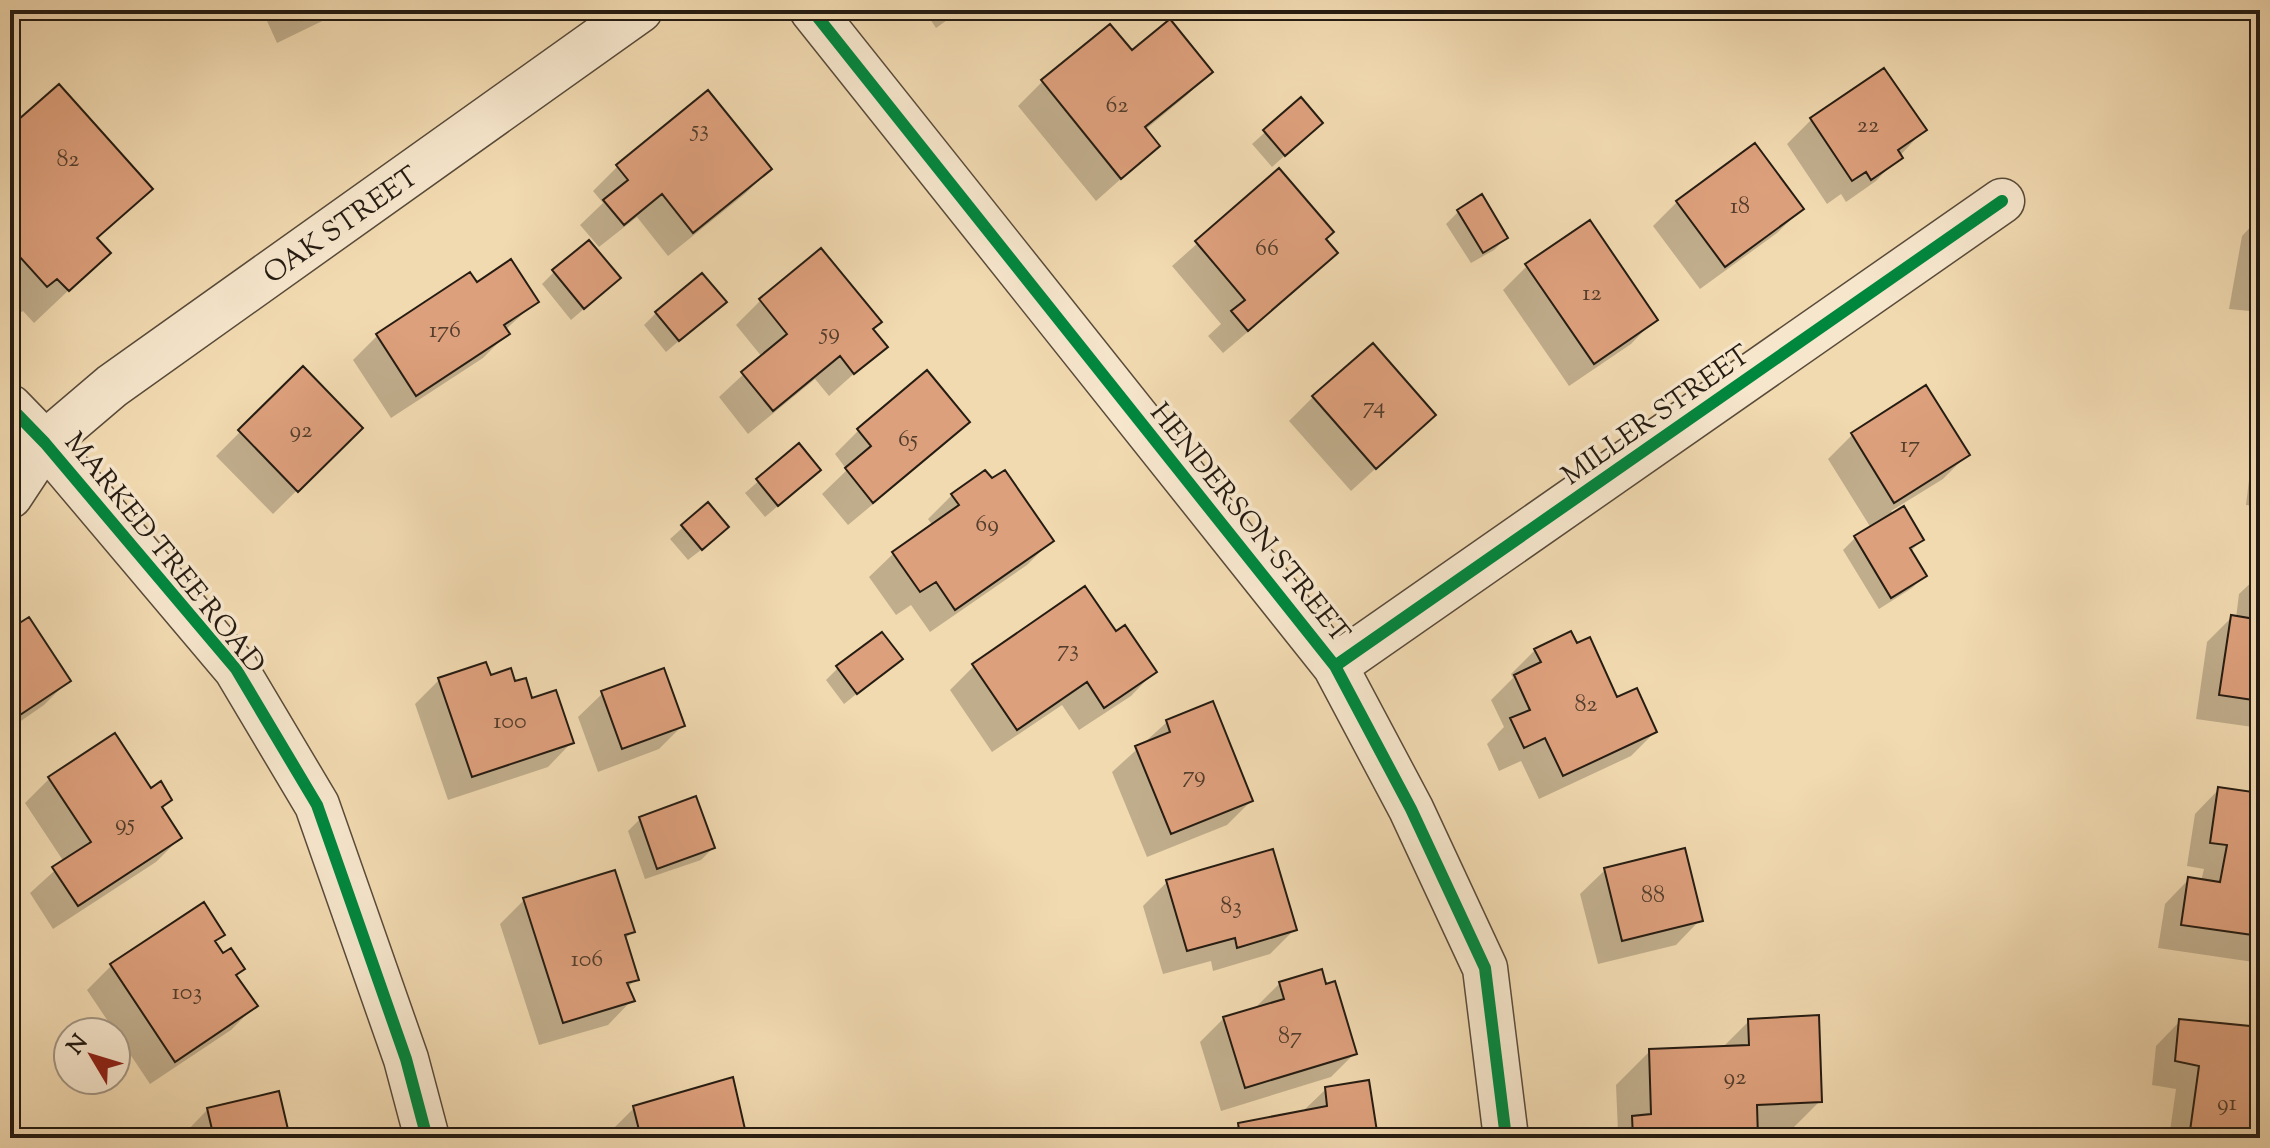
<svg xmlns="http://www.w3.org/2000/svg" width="2270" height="1148" viewBox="0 0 2270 1148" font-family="'Sorts Mill Goudy',serif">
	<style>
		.shadow { fill: #0003 }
		.building { fill: #dda07c; stroke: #251c12; stroke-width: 2 }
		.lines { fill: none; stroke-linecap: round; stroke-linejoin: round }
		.minor-casing { stroke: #584b3a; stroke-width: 47 }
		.minor { stroke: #f6e6cc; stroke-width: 44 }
		.cycleway-casing { stroke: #f6e6cc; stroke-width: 17 }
		.cycleway { stroke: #00873e; stroke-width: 12 }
		.labels { text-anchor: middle; stroke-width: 7; stroke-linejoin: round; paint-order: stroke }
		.number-label { font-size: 24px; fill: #533d2c }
		.street-label { font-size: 28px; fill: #251c12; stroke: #f6e6cc }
	</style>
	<rect width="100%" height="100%" fill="#f1d9b0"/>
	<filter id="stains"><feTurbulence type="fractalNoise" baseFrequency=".0025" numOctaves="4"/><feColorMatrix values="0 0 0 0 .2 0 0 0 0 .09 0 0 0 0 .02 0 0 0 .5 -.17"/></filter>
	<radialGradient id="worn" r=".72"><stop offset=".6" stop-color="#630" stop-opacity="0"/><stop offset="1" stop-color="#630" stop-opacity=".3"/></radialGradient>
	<path class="shadow" d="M 262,10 L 345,10 L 277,43 Z
		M 396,10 L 413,10 L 400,18 Z
		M 435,10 L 451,10 L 439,17 Z
		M 924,10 L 961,10 L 936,28 Z
		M 1132,53 L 1211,72 L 1186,96 L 1145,130 L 1158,146 L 1096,201 L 1018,106 L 1042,82 Z
		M 708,93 L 770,169 L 746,193 L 668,256 L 637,217 L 599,247 L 580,225 L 603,203 L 593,191 L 617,167 Z
		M 1301,100 L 1308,135 L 1272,167 L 1252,144 Z
		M 1811,120 L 1924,130 L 1876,181 L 1846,202 L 1841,194 L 1827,204 L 1787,144 Z
		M 10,130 L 150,188 L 96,240 L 108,253 L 34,323 L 23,311 L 12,319 L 10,317 Z
		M 1279,171 L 1324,239 L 1336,253 L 1312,277 L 1223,353 L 1208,336 L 1221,324 L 1172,266 Z
		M 1677,202 L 1802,209 L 1777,233 L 1700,289 L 1653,226 Z
		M 1458,212 L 1506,238 L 1494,250 L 1471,263 L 1446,224 Z
		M 2260,217 L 2260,312 L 2229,309 L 2242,236 Z
		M 821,251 L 885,346 L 829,396 L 815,379 L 748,434 L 719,397 L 762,357 L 736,325 L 760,301 Z
		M 1527,266 L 1655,319 L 1631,344 L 1569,386 L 1503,290 Z
		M 554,272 L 606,290 L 571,320 L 542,284 Z
		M 470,275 L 477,285 L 537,301 L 505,330 L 507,334 L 483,358 L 391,418 L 353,360 L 377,336 Z
		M 724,302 L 666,352 L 644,325 L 656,313 Z
		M 303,369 L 360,428 L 273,514 L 216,456 Z
		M 1925,388 L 1967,455 L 1943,479 L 1891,511 L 1922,540 L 1910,552 L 1925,576 L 1912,588 L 1879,609 L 1843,550 L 1855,538 L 1871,528 L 1828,459 L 1852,435 Z
		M 2260,388 L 2260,507 L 2246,505 Z
		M 1313,397 L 1434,415 L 1351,491 L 1289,421 Z
		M 967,422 L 943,446 L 848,525 L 822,494 L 847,470 L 835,454 L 859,430 Z
		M 798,446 L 806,482 L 765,517 L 745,493 Z
		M 952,495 L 1051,541 L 1027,565 L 930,632 L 911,605 L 896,615 L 869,577 L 894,553 L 933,526 L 928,519 Z
		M 708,505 L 715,539 L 688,560 L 670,539 Z
		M 2260,574 L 2260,728 L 2196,719 L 2207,642 L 2231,618 L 2236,618 L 2239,594 Z
		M 10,631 L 68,681 L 44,705 L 15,725 L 10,733 Z
		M 1116,634 L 1155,671 L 1131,696 L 1079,730 L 1062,705 L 992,752 L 950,690 L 974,666 Z
		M 1535,650 L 1616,700 L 1655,732 L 1631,756 L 1539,799 L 1521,761 L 1499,771 L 1487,744 L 1504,727 L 1491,700 L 1513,678 L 1511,674 Z
		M 900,659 L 844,704 L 826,680 L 838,668 Z
		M 490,677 L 513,683 L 572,742 L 548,767 L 448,800 L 415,704 L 439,680 Z
		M 603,693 L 683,725 L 659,749 L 598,772 L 578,717 Z
		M 1167,722 L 1251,801 L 1227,825 L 1147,857 L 1112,772 Z
		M 50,778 L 150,790 L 170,800 L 161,809 L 180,838 L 156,862 L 53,929 L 30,893 L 64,862 L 25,803 Z
		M 2219,789 L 2260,795 L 2260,963 L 2158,948 L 2165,904 L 2189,879 L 2201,881 L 2204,869 L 2187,866 L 2195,814 Z
		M 640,819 L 713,848 L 701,860 L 645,879 L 628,831 Z
		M 1605,870 L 1700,920 L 1676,945 L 1598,964 L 1580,894 Z
		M 1167,882 L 1294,930 L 1270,954 L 1213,971 L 1211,961 L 1163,974 L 1143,906 Z
		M 524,900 L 632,932 L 624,940 L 636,979 L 627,988 L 632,1000 L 608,1025 L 539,1045 L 500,924 Z
		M 222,935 L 214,943 L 255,1006 L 231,1030 L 150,1084 L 87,990 L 111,966 Z
		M 1280,983 L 1355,1053 L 1331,1077 L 1221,1111 L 1200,1042 L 1224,1018 L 1256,1007 Z
		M 1749,1021 L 1820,1101 L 1786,1135 L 1756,1138 L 1612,1138 L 1618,1132 L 1616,1085 L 1650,1051 L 1722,1048 Z
		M 2180,1021 L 2260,1029 L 2260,1138 L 2169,1138 L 2176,1089 L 2152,1085 L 2156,1046 Z
		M 1326,1089 L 1376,1138 L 1226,1138 L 1239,1125 L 1302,1112 Z
		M 634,1108 L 745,1138 L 604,1138 Z
		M 208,1109 L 288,1138 L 185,1138 L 184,1134 Z"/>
	<path class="building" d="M 297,10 L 323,10 L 302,20 Z
		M 1170,19 L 1213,72 L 1145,127 L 1160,146 L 1121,179 L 1041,80 L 1110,24 L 1132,50 Z
		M 1884,68 L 1927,130 L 1898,150 L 1903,158 L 1871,180 L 1866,172 L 1852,181 L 1810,118 Z
		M 59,84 L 153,189 L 97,238 L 111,253 L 69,291 L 57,279 L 47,287 L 10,246 L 10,238 L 13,236 L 10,233 L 10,127 Z
		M 708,90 L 772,169 L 693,233 L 662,194 L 624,225 L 603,200 L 628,180 L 616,165 Z
		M 1301,97 L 1323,123 L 1285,156 L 1263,130 Z
		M 1755,143 L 1804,209 L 1725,267 L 1676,201 Z
		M 1279,168 L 1334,232 L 1326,239 L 1338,253 L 1248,331 L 1231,311 L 1245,300 L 1195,241 Z
		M 1482,194 L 1508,238 L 1483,253 L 1457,210 Z
		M 1590,220 L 1658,320 L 1594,364 L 1525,264 Z
		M 2260,239 L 2260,286 L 2252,285 Z
		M 589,240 L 621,278 L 584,309 L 552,270 Z
		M 821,248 L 882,322 L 873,329 L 888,347 L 854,374 L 840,356 L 773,411 L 741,372 L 787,334 L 759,299 Z
		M 511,259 L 539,302 L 504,325 L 510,334 L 416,396 L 376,334 L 470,272 L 477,282 Z
		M 702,273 L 727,302 L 679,341 L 655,312 Z
		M 1373,343 L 1436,415 L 1376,469 L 1312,396 Z
		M 303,366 L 363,428 L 298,492 L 238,430 Z
		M 927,370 L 970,422 L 873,503 L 845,468 L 871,446 L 857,429 Z
		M 1926,385 L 1970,455 L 1894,503 L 1851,433 Z
		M 799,443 L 821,470 L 778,506 L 756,479 Z
		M 985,470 L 992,478 L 1005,470 L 1054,541 L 955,610 L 936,582 L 920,592 L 892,552 L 959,505 L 951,494 Z
		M 708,502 L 729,527 L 702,550 L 681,525 Z
		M 1904,506 L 1924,540 L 1910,548 L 1927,576 L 1891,598 L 1854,536 Z
		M 1085,586 L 1116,631 L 1125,625 L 1157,672 L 1104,708 L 1087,682 L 1017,730 L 972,664 Z
		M 2260,586 L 2260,701 L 2219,695 L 2231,615 L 2255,619 Z
		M 29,617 L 71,681 L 14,719 L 19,727 L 10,733 L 10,629 Z
		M 1571,631 L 1577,643 L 1590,637 L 1617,697 L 1637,688 L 1657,732 L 1563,776 L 1545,738 L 1524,748 L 1510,718 L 1530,710 L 1514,675 L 1541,662 L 1534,649 Z
		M 882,632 L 903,659 L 857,694 L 836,666 Z
		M 486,662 L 491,675 L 511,668 L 515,681 L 526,678 L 532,698 L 556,690 L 574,743 L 472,777 L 438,678 Z
		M 664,668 L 685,726 L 622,749 L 601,691 Z
		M 1213,701 L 1253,801 L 1171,834 L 1135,746 L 1170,732 L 1166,720 Z
		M 115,733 L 151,788 L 161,781 L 172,800 L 162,807 L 182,838 L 78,906 L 52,867 L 91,842 L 48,777 Z
		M 2218,787 L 2260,793 L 2260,936 L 2181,925 L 2188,877 L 2220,882 L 2227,845 L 2210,843 Z
		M 696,796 L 715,848 L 657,869 L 639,817 Z
		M 1685,848 L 1703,921 L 1622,941 L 1604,868 Z
		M 1273,849 L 1297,930 L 1237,948 L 1235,938 L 1187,951 L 1166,880 Z
		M 615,870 L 635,932 L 625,935 L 639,980 L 627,983 L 635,1001 L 563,1023 L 523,898 Z
		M 204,902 L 225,935 L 215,941 L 223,953 L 231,948 L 245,969 L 236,975 L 258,1006 L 175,1062 L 110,964 Z
		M 1322,969 L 1326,984 L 1335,981 L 1357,1054 L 1245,1088 L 1223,1017 L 1284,999 L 1279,982 Z
		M 1819,1015 L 1822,1102 L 1757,1105 L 1758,1138 L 1633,1138 L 1632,1116 L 1651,1114 L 1649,1049 L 1749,1045 L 1748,1019 Z
		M 2179,1019 L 2260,1027 L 2260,1138 L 2189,1138 L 2199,1066 L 2175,1061 Z
		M 733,1077 L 747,1138 L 641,1138 L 633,1106 Z
		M 1369,1080 L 1378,1138 L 1231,1138 L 1240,1137 L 1238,1123 L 1327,1106 L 1325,1087 Z
		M 279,1091 L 290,1138 L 214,1138 L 207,1108 Z"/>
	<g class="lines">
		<g class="minor-casing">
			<path id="minor" d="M 812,10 L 1335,666 L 1411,809 L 1485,968 L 1506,1138
				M 10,407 L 45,443 L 236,669 L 317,805 L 406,1059 L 427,1138
				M 10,496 L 45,443 L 112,386 L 640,10
				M 1335,666 L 2002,201"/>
		</g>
		<use href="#minor" class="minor"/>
		<g class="cycleway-casing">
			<path id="cycleway" d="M 812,10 L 1335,666 L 1411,809 L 1485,968 L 1506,1138
				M 10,407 L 45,443 L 236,669 L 317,805 L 406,1059 L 427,1138
				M 1335,666 L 2002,201"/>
		</g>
		<use href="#cycleway" class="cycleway"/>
	</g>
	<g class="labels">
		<g class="number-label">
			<text x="1117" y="112">62</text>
			<text x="1868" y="132">22</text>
			<text x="700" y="136">53</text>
			<text x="68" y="166">82</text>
			<text x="1740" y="213">18</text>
			<text x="1267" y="255">66</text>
			<text x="1592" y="300">12</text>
			<text x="445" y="337">176</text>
			<text x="830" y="339">59</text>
			<text x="1374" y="413">74</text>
			<text x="301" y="437">92</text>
			<text x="908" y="446">65</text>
			<text x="1910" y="452">17</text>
			<text x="987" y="531">69</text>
			<text x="1068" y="656">73</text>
			<text x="1586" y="711">82</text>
			<text x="510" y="728">100</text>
			<text x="1194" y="782">79</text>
			<text x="125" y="830">95</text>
			<text x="1653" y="902">88</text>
			<text x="1231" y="913">83</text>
			<text x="587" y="966">106</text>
			<text x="187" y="999">103</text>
			<text x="1290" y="1043">87</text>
			<text x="1735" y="1084">92</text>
			<text x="2227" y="1110">91</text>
		</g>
		<g class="street-label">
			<text transform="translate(340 224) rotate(-35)" y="10">OAK STREET</text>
			<text transform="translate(1655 414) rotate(-35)" y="10">MILLER STREET</text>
			<text transform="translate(1251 522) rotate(51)" y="10">HENDERSON STREET</text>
			<text transform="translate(166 552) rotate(51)" y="10">MARKED TREE ROAD</text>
		</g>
	</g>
	<rect width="2270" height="1148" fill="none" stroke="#f1d9b0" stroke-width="40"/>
	<rect x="12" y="12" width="2246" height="1124" fill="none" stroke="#251c12" stroke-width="4"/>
	<rect x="20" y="20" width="2230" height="1108" fill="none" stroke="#251c12" stroke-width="2"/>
	<g transform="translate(92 1056) rotate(308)"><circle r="38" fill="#f6e6cc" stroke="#a29582" stroke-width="2"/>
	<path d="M0-6L14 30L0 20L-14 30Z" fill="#8f2418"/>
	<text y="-12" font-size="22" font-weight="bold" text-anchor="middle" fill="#251c12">N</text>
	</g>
	<rect width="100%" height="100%" filter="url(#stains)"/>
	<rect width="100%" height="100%" fill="url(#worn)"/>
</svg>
